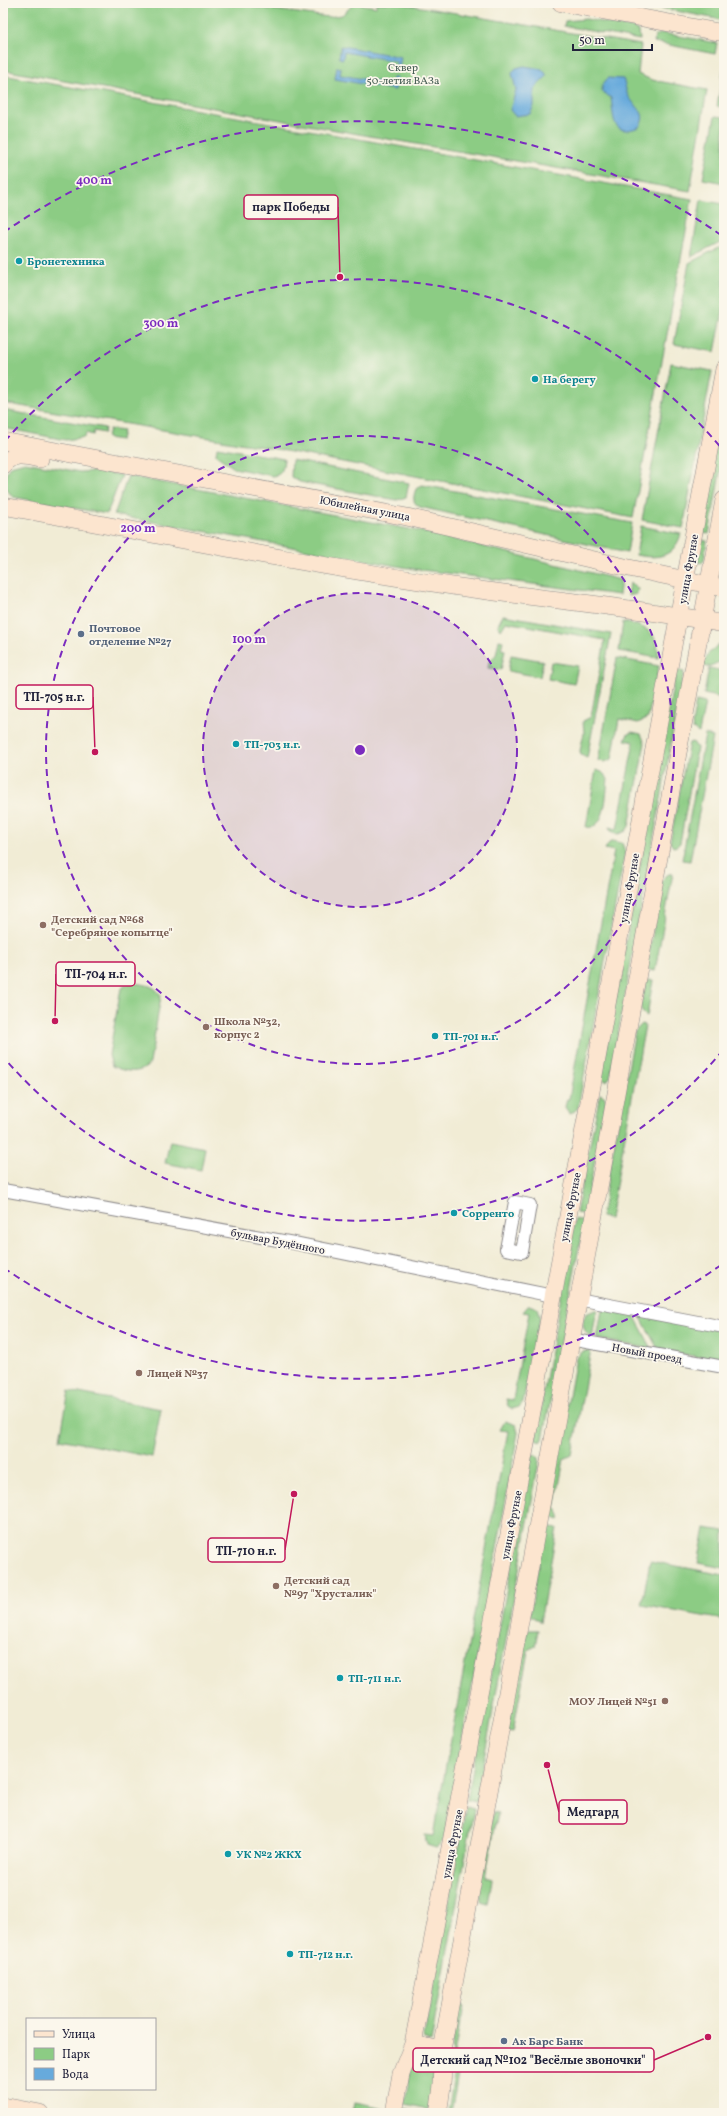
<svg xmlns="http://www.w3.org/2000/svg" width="727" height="2116" viewBox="0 0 727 2116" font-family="Vollkorn,serif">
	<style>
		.green { fill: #8ccc84; stroke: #577760 }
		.water { fill: #67aadc; stroke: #44668c }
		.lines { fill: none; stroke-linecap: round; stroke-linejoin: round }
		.street-casing { stroke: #8a8788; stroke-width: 14 }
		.secondary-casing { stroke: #8a8788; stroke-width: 18 }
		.street { stroke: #fff; stroke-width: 12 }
		.secondary { stroke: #fce5cf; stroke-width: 17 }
		.ring { fill: none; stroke: #7b2cbf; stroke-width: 2; stroke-dasharray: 7 5 }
		.culture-dot { fill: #0f9aa8; stroke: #fbf7ec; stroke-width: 1.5 }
		.service-dot { fill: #5c6f8a; stroke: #fbf7ec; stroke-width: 1.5 }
		.education-dot { fill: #8d6e63; stroke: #fbf7ec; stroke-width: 1.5 }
		.labels { text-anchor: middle; stroke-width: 3.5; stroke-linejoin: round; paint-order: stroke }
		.park-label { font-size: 11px; fill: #475e55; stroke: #fbf7ec }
		.culture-label { font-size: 11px; font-weight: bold; fill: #0d838f; stroke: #fbf7ec; text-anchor: start }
		.street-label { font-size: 11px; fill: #22223b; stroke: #fbf7ec }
		.service-label { font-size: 11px; font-weight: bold; fill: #4e5e75; stroke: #fbf7ec; text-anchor: start }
		.education-label { font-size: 11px; font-weight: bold; fill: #785e54; stroke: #fbf7ec; text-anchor: start }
		.centre { fill: #7b2cbf; stroke: #fbf7ec; stroke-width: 2 }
		.ring-label { font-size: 12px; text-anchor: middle; font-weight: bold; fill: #7b2cbf; stroke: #fbf7ec; stroke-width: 3.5; stroke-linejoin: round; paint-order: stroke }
		.leader { fill: none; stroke: #c2185b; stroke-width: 1.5 }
		.callout-dot { fill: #c2185b; stroke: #fbf7ec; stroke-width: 1.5 }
		.callout { fill: #fbf7ec; stroke: #c2185b; stroke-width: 1.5 }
		.callout-label { font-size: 12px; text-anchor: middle; font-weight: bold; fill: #22223b }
	</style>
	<rect width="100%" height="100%" fill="#fbf7ec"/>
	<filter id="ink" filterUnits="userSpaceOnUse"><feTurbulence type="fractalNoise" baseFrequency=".025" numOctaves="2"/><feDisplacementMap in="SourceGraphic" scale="8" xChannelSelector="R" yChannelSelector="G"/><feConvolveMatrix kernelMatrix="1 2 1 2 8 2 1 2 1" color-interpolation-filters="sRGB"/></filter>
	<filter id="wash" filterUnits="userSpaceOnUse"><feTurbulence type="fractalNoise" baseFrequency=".012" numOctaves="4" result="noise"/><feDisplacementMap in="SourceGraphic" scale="16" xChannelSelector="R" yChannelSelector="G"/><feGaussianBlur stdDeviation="0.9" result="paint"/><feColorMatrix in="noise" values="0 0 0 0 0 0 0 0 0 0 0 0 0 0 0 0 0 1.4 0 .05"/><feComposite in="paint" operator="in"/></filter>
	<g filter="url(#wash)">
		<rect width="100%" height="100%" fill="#f1ecd5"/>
		<path class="green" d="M 3,3 L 254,3 L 254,7 L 328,17 L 342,15 L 355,3 L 376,7 L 377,3 L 398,3 L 641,45 L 638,74 L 652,80 L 707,90 L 690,191 L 358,134 L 3,70 Z
			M 653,3 L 724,3 L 722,20 L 656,7 Z
			M 586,19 L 634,28 L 639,31 L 640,40 L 564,26 L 565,21 Z
			M 662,33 L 717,43 L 715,54 L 654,42 L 655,36 Z
			M 724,66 L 724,101 L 720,107 L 717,106 Z
			M 3,75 L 692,199 L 633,518 L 275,449 L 3,403 Z
			M 715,116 L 724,117 L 724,183 L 703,179 Z
			M 701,200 L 724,204 L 724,219 L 720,242 L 691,257 Z
			M 718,248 L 724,249 L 724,306 L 715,352 L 674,344 L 689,263 Z
			M 671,363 L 712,371 L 683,528 L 642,520 Z
			M 724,400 L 724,450 L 709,534 L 699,532 Z
			M 3,410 L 105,428 L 104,433 L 94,431 L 93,435 L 86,433 L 85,437 L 66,440 L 3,428 Z
			M 109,429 L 123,431 L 121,440 L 107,438 Z
			M 217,447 L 284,459 C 283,467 283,475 273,476 L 234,468 L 216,455 Z
			M 292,460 L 409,483 L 406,497 L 397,500 L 300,482 L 291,477 Z
			M 25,462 L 80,472 L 96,471 L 122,475 L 107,514 L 13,497 C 3,487 3,478 10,466 Z
			M 128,476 L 419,531 L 621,580 L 619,595 L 414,569 L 114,515 Z
			M 422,485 L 632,523 L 627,553 L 420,507 C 412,503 413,497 416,489 Z
			M 641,526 L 681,534 C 674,558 657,559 636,555 Z
			M 698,539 L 707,541 L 704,561 L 701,563 L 696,561 Z
			M 630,582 L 638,589 L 637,594 L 628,596 Z
			M 503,615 L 611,634 L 587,758 L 581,755 L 580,751 L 584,733 L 583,721 L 591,717 L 605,640 L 506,622 L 501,630 L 498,625 Z
			M 623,622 C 645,626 660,632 658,658 L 619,651 Z
			M 499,640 L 503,641 L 501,649 L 505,650 L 501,670 L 488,668 L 489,661 L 496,655 Z
			M 719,644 L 724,645 L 724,660 L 708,667 L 703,666 L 703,664 L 708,654 Z
			M 511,655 L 543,661 L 540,677 L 508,671 Z
			M 617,658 L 659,666 L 648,718 L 638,723 L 619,719 L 612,759 L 605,762 L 598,761 Z
			M 551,662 L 578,666 L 574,684 L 548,679 Z
			M 709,668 L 724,671 L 724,697 L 722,698 L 704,694 Z
			M 676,670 L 684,672 L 610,1078 L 605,1081 L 601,1077 Z
			M 696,701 L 705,703 L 699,733 L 693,729 L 692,725 Z
			M 632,732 L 641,734 L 645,743 L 629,826 L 626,831 L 618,834 L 611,831 L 609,827 L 617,829 L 634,742 L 625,740 L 628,734 Z
			M 705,735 L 713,737 L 690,861 L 682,860 Z
			M 693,742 L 697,748 L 680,843 L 677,846 L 673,847 L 670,842 L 689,743 Z
			M 596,770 L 602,772 L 608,779 C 606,794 606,831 586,827 Z
			M 613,841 L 622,843 L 625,852 L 578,1108 L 571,1114 L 569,1113 L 565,1107 L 567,1099 L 569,1099 L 614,851 L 605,849 L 609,843 Z
			M 673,873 L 655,971 L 649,970 L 647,965 L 662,880 L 667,875 Z
			M 647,980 L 653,980 L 647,1016 L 642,1012 L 640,1006 Z
			M 130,983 C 142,984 155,984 161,996 L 150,1063 C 142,1075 124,1072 112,1066 L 109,1055 L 120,993 L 123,987 Z
			M 642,1024 L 645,1025 L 610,1219 L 601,1217 L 635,1031 Z
			M 600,1094 L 604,1096 L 606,1101 L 585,1214 L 576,1213 Z
			M 170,1141 L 205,1148 L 201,1170 L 165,1163 Z
			M 575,1219 L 584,1221 L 543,1439 L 541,1442 L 535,1440 Z
			M 529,1305 L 537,1308 L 540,1318 L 523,1402 L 519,1407 L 512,1409 L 508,1406 L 506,1399 L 513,1400 L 529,1313 L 523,1312 Z
			M 597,1309 L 592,1338 C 584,1332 580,1324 586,1314 Z
			M 602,1310 L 634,1315 L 652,1349 L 597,1339 Z
			M 640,1316 L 724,1331 L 724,1362 L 658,1349 Z
			M 591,1349 L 572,1455 L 564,1459 L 555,1507 L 560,1515 L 559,1520 L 553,1518 L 548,1511 L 576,1358 L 582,1352 Z
			M 69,1391 L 161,1409 L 152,1457 L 60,1439 Z
			M 505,1421 L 516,1425 L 518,1433 L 444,1840 L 439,1846 L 436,1848 L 427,1845 L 425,1835 L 433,1836 L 508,1431 L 500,1430 Z
			M 535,1454 L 539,1458 L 539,1462 L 476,1802 L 467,1800 L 532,1455 Z
			M 551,1527 L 557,1528 L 540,1622 L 530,1615 L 544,1531 Z
			M 705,1528 L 724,1531 L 724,1568 L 698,1563 Z
			M 650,1561 L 724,1575 L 724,1620 L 642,1605 Z
			M 529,1630 L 538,1630 L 535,1646 L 528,1651 L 513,1732 L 507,1731 L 527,1631 Z
			M 466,1807 L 474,1809 L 431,2042 L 424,2039 L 424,2036 Z
			M 493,1812 L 498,1813 L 485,1877 L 492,1879 L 488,1904 L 481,1902 L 478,1886 Z
			M 458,2003 L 463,2005 L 454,2055 L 460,2063 L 451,2113 L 448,2112 L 454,2075 L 452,2043 Z
			M 420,2060 C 429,2061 433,2064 435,2072 L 429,2109 L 405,2104 L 411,2067 Z
			M 354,2103 L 384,2109 L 383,2113 L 352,2113 Z
			M 403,2108 L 429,2113 L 403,2113 Z"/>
		<path class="water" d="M 341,46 L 401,57 L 399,68 L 396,68 L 396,61 L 344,52 L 343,59 L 339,58 Z
			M 524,66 L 542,69 L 546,74 L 546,77 L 534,89 L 534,106 L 530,114 L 515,116 L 510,110 L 516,90 L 512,73 L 516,68 Z
			M 337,67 L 341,68 L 340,75 L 392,84 L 393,78 L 397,78 L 395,90 L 335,79 Z
			M 608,78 L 623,79 C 626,85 625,91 629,97 C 636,108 649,113 639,127 C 611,138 614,117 611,98 L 602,91 L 602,85 Z"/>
	</g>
	<g filter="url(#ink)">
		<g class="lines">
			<g class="street-casing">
				<path id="street" d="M 3,1190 L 294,1243 L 553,1296
					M 515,1202 L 530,1205 L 522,1252 L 506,1249 Z
					M 578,1299 L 724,1327
					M 570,1339 L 724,1367"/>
			</g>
			<g class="secondary-casing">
				<path id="secondary" d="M 561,3 L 724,33
					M 3,441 L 407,517 L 629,568 L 724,588
					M 3,465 C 13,452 26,456 40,459
					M 3,506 C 155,534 306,565 459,587 C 547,600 636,607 724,624
					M 413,2044 L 442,2050
					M 3,2106 L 40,2113
					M 394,2113 L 401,2074 L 413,2044 L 526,1444 L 724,369
					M 438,2113 C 442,2092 444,2071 442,2050 L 724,500"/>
			</g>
			<use href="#street" class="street"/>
			<use href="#secondary" class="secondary"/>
		</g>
	</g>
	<circle cx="360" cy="750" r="157" fill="#7b2cbf" fill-opacity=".12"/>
	<g class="ring">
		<circle cx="360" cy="750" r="157"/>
		<circle cx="360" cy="750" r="314"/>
		<path d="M723 1050A471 471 0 0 1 5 1059M5 441A471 471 0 0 1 723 450"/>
		<path d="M721 1265A629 629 0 0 1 4 1268M4 232A629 629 0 0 1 721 235"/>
	</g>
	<g class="culture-dot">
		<circle cx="19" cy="261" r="4"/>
		<circle cx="535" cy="379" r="4"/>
		<circle cx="236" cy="744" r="4"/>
		<circle cx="435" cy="1036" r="4"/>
		<circle cx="454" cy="1213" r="4"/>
		<circle cx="340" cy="1678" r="4"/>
		<circle cx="228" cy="1854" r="4"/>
		<circle cx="290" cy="1954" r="4"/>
	</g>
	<g class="service-dot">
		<circle cx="81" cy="634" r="4"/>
		<circle cx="504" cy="2041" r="4"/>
	</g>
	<g class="education-dot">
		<circle cx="43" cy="925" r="4"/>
		<circle cx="206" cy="1027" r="4"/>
		<circle cx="139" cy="1373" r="4"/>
		<circle cx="276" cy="1586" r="4"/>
		<circle cx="665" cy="1701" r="4"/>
	</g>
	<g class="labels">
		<g class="park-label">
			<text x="403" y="71">Сквер<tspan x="403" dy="13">50-летия ВАЗа</tspan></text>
		</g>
		<g class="culture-label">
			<text x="27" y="265">Бронетехника</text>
			<text x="543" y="383">На берегу</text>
			<text x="244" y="748">ТП-703 н.г.</text>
			<text x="443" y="1040">ТП-701 н.г.</text>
			<text x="462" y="1217">Сорренто</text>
			<text x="348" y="1682">ТП-711 н.г.</text>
			<text x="236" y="1858">УК №2 ЖКХ</text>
			<text x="298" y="1958">ТП-712 н.г.</text>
		</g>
		<g class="street-label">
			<text transform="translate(365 508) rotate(11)" y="4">Юбилейная улица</text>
			<text transform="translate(688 569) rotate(-80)" y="4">улица Фрунзе</text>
			<text transform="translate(629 888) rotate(-80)" y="4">улица Фрунзе</text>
			<text transform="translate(570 1207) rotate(-79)" y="4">улица Фрунзе</text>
			<text transform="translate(278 1241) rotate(11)" y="4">бульвар Будённого</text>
			<text transform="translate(647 1353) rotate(10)" y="4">Новый проезд</text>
			<text transform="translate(511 1525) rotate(-79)" y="4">улица Фрунзе</text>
			<text transform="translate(452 1844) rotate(-79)" y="4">улица Фрунзе</text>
		</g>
		<g class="service-label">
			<text x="89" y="632">Почтовое<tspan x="89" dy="13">отделение №27</tspan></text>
			<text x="512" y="2045">Ак Барс Банк</text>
		</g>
		<g class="education-label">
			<text x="51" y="923">Детский сад №68<tspan x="51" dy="13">"Серебряное копытце"</tspan></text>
			<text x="214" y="1025">Школа №32,<tspan x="214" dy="13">корпус 2</tspan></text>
			<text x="147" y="1377">Лицей №37</text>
			<text x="284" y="1584">Детский сад<tspan x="284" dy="13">№97 "Хрусталик"</tspan></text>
			<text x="657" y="1705" text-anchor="end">МОУ Лицей №51</text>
		</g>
	</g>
	<circle cx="360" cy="750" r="6" class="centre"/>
	<g class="ring-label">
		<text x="94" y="184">400 m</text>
		<text x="161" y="327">300 m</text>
		<text x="138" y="532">200 m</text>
		<text x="249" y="643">100 m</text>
	</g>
	<path class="leader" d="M340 277L338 207M95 752L93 697M55 1021L56 974M294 1494L285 1550M547 1765L559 1812M708 2037L654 2060"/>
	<g class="callout-dot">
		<circle cx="340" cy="277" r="4"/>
		<circle cx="95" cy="752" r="4"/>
		<circle cx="55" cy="1021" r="4"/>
		<circle cx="294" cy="1494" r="4"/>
		<circle cx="547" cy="1765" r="4"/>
		<circle cx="708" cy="2037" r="4"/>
	</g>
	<g class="callout">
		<rect x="244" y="195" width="94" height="24" rx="4"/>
		<rect x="16" y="685" width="77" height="24" rx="4"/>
		<rect x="56" y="962" width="79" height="24" rx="4"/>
		<rect x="208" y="1538" width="77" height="24" rx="4"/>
		<rect x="559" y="1800" width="68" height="24" rx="4"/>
		<rect x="413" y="2048" width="241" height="24" rx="4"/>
	</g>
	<g class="callout-label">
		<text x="291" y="211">парк Победы</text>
		<text x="54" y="701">ТП-705 н.г.</text>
		<text x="96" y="978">ТП-704 н.г.</text>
		<text x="246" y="1555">ТП-710 н.г.</text>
		<text x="593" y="1816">Медгард</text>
		<text x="533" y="2064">Детский сад №102 "Весёлые звоночки"</text>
	</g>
	<rect width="727" height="2116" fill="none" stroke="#fbf7ec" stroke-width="16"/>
	<rect x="26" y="2018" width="130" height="72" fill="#fbf7ec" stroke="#a4a2a5"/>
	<rect x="34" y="2031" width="20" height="6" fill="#fce5cf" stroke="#a4a2a5"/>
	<text x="62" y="2038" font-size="12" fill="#22223b">Улица</text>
	<rect x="34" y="2048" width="20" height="12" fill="#8ccc84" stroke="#a4a2a5"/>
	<text x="62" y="2058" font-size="12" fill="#22223b">Парк</text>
	<rect x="34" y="2068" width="20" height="12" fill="#67aadc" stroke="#a4a2a5"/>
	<text x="62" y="2078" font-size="12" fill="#22223b">Вода</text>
	<path d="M573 44v6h79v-6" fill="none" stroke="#22223b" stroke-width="2"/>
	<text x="579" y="44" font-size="12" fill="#22223b" stroke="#fbf7ec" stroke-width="3" paint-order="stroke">50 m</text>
</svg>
